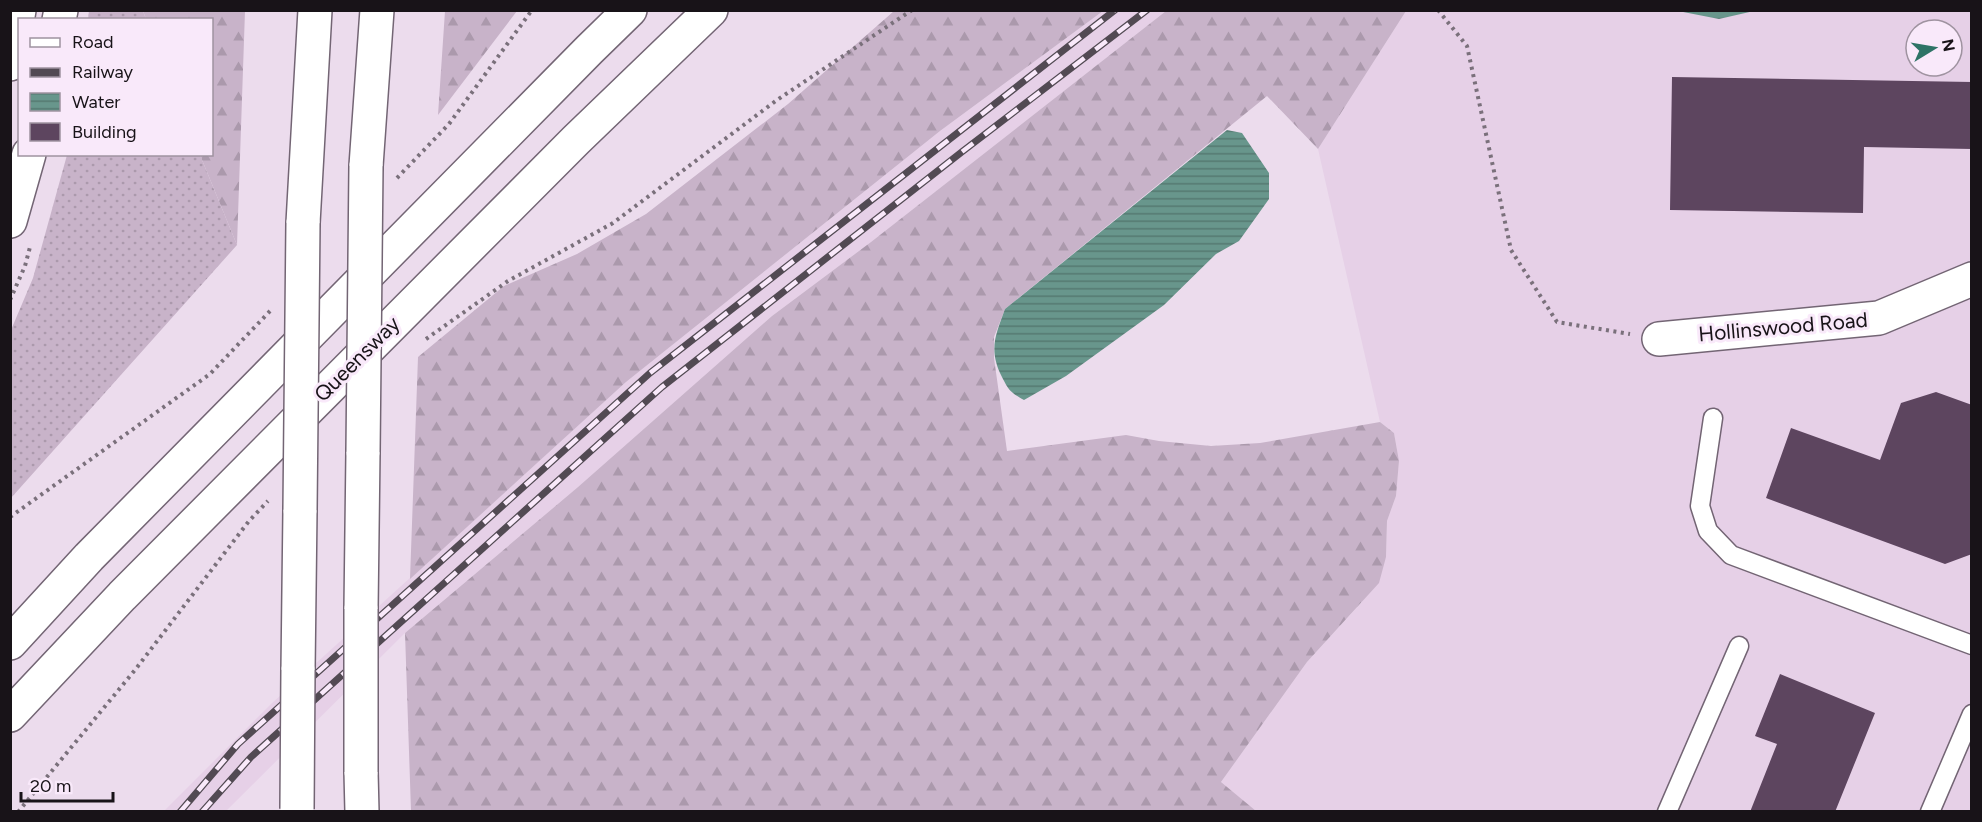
<svg xmlns="http://www.w3.org/2000/svg" width="1982" height="822" viewBox="0 0 1982 822" font-family="Figtree,sans-serif">
	<style>
		.built { fill: #e6d0e7; fill-rule: evenodd }
		.grass { fill: url(#grass-dots) }
		.forest { fill: url(#forest-firs) }
		.water { fill: url(#water-rules) }
		.building { fill: #5d455f }
		.lines { fill: none; stroke-linecap: round; stroke-linejoin: round }
		.service-casing { stroke: #736574; stroke-width: 21 }
		.minor-casing { stroke: #736574; stroke-width: 36 }
		.primary-casing { stroke: #736574; stroke-width: 36 }
		.trunk-casing { stroke: #736574; stroke-width: 36 }
		.motorway-casing { stroke: #736574; stroke-width: 36 }
		.path { stroke: #7a707b; stroke-width: 4; stroke-dasharray: 3 4.5; stroke-linecap: butt }
		.service { stroke: #fff; stroke-width: 18 }
		.minor { stroke: #fff; stroke-width: 33 }
		.primary { stroke: #fff; stroke-width: 33 }
		.trunk { stroke: #fff; stroke-width: 33 }
		.motorway { stroke: #fff; stroke-width: 33 }
		.rail-casing { stroke: #524a53; stroke-width: 7 }
		.rail { stroke: #f9e9fa; stroke-width: 4.5; stroke-dasharray: 14; stroke-linecap: butt }
		.motorway-bridge-casing { stroke: #736574; stroke-width: 36; stroke-linecap: butt }
		.motorway-bridge { stroke: #fff; stroke-width: 33 }
		.labels { text-anchor: middle; stroke-width: 6; stroke-linejoin: round; paint-order: stroke }
		.street-label { font-size: 21px; fill: #181318; stroke: #f9e9fa }
	</style>
	<defs>
		<pattern id="grass-dots" width="8" height="8" patternUnits="userSpaceOnUse" patternTransform="scale(1.5)"><rect width="8" height="8" fill="#c8b3c9"/><path d="M2 2h.1M6 6h.1" fill="none" stroke="#ab99ac" stroke-width="1.8" stroke-linecap="round"/></pattern>
		<pattern id="forest-firs" width="22" height="20" patternUnits="userSpaceOnUse" patternTransform="scale(1.5)"><rect width="22" height="20" fill="#c8b3c9"/><path d="M5 1l3.5 6h-7zM16 11l3.5 6h-7z" fill="#ab99ac"/></pattern>
		<pattern id="water-rules" width="6" height="5" patternUnits="userSpaceOnUse" patternTransform="scale(1.5)"><rect width="6" height="5" fill="#68968c"/><path d="M0 2.5h6" fill="none" stroke="#557971"/></pattern>
	</defs>
	<rect width="100%" height="100%" fill="#ecdced"/>
	<path class="built" d="M 1678,10 L 1719,19 L 1754,10 L 1971,11 L 1971,811 L 1256,812 L 1221,782 L 1307,662 L 1362,602 L 1386,557 L 1387,521 L 1396,496 L 1399,461 L 1394,433 L 1380,422 L 1318,149 L 1406,11 ZM 1916,30 L 1952,30 L 1952,66 L 1916,66 Z
		M 1103,11 L 1166,11 L 871,242 L 772,316 L 578,487 L 405,633 L 226,811 L 163,812 L 271,704 L 626,382 L 940,131 Z"/>
	<path class="grass" d="M 89,10 L 143,11 L 146,19 L 88,20 Z
		M 67,155 L 200,155 L 237,245 L 11,498 L 11,330 L 33,278 Z"/>
	<path class="forest" d="M 445,10 L 517,11 L 438,115 L 445,11 Z
		M 143,11 L 245,11 L 237,245 L 200,155 L 212,154 L 212,20 L 146,19 Z
		M 894,11 L 1103,11 L 940,131 L 626,382 L 410,579 L 418,357 L 504,286 L 577,254 L 646,214 L 788,104 Z
		M 1166,11 L 1406,11 L 1318,149 L 1267,96 L 1005,309 L 994,337 L 994,358 L 1007,451 L 1126,435 L 1159,441 L 1211,446 L 1260,443 L 1380,422 L 1394,433 L 1399,461 L 1396,496 L 1387,521 L 1386,557 L 1379,583 L 1307,662 L 1221,782 L 1256,811 L 411,811 L 405,633 L 578,487 L 772,316 L 871,242 Z"/>
	<path class="water" d="M 1678,11 L 1678,10 L 1754,11 L 1719,19 Z
		M 1227,130 L 1242,133 L 1269,173 L 1269,199 L 1239,241 L 1216,254 L 1164,305 L 1066,376 L 1024,400 C 1009,392 1008,389 1000,373 C 989,348 996,334 1005,309 Z"/>
	<path class="building" d="M 1672,77 L 1972,82 L 1972,149 L 1864,147 L 1863,213 L 1670,210 Z
		M 1936,392 L 1972,405 L 1972,554 L 1945,564 L 1766,498 L 1791,428 L 1880,460 L 1901,403 Z
		M 1780,674 L 1875,713 L 1835,812 L 1750,812 L 1777,744 L 1755,736 Z"/>
	<g class="lines">
		<g class="service-casing">
			<path id="service" d="M 1713,418 L 1700,506 L 1708,531 L 1731,555 L 1972,645
				M 1667,812 L 1739,646
				M 1930,812 L 1972,714"/>
		</g>
		<g class="minor-casing">
			<path id="minor" d="M 1659,339 L 1879,318 L 1972,279"/>
		</g>
		<g class="primary-casing">
			<path id="primary" d="M 59,20 L 61,10
				M 10,64 L 19,10
				M 10,221 L 29,154"/>
		</g>
		<g class="trunk-casing">
			<path id="trunk" d="M 10,643 L 89,557 L 589,50 L 630,10
				M 10,715 L 122,596 L 576,140 L 711,10"/>
		</g>
		<g class="motorway-casing">
			<path id="motorway" d="M 366,166 L 377,10
				M 303,223 L 315,10
				M 361,609 L 363,452
				M 298,670 L 300,510
				M 361,772 L 362,812"/>
		</g>
		<path class="path" d="M 1438,10 L 1467,46 L 1511,250 L 1557,322 L 1630,334
			M 397,178 L 449,124 L 532,10
			M 10,300 L 25,266 L 30,247
			M 426,339 L 508,281 L 613,223 L 777,100 L 912,10
			M 10,517 L 210,374 L 270,311
			M 18,812 L 135,670 L 249,521 L 268,501"/>
		<use href="#service" class="service"/>
		<use href="#minor" class="minor"/>
		<use href="#primary" class="primary"/>
		<use href="#trunk" class="trunk"/>
		<use href="#motorway" class="motorway"/>
		<g class="rail-casing">
			<path id="rail" d="M 180,812 L 238,744 L 650,373 L 1115,10
				M 202,812 L 251,757 L 662,387 L 963,151 L 1147,10"/>
		</g>
		<use href="#rail" class="rail"/>
		<g class="motorway-bridge-casing">
			<path id="motorway-bridge" d="M 363,452 L 366,166
				M 300,510 L 303,223
				M 361,772 L 361,609
				M 297,809 L 298,670"/>
		</g>
		<use href="#motorway-bridge" class="motorway-bridge"/>
	</g>
	<g class="labels">
		<g class="street-label">
			<text transform="translate(1783 327) rotate(-5)" y="7">Hollinswood Road</text>
			<text transform="translate(357 359) rotate(-45)" y="7">Queensway</text>
		</g>
	</g>
	<rect width="1982" height="822" fill="none" stroke="#181318" stroke-width="24"/>
	<rect x="18" y="18" width="195" height="138" fill="#f9e9fa" stroke="#9f93a0" stroke-width="1.5"/>
	<rect x="30" y="38" width="30" height="9" fill="#ffffff" stroke="#9f93a0" stroke-width="1.5"/>
	<text x="72" y="48" font-size="18" fill="#181318">Road</text>
	<rect x="30" y="68" width="30" height="9" fill="#524a53" stroke="#9f93a0" stroke-width="1.5"/>
	<text x="72" y="78" font-size="18" fill="#181318">Railway</text>
	<rect x="30" y="93" width="30" height="18" fill="url(#water-rules)" stroke="#9f93a0" stroke-width="1.5"/>
	<text x="72" y="108" font-size="18" fill="#181318">Water</text>
	<rect x="30" y="123" width="30" height="18" fill="#5d455f" stroke="#9f93a0" stroke-width="1.5"/>
	<text x="72" y="138" font-size="18" fill="#181318">Building</text>
	<g transform="translate(1934 48) rotate(79)"><circle r="28" fill="#f9e9fa" stroke="#9f93a0" stroke-width="1.5"/>
	<path d="M0-4.5L10 22L0 15L-10 22Z" fill="#2e7366"/>
	<text y="-9" font-size="16" font-weight="bold" text-anchor="middle" fill="#181318">N</text>
	</g>
	<path d="M21 792v9h92v-9" fill="none" stroke="#181318" stroke-width="3"/>
	<text x="30" y="792" font-size="18" fill="#181318" stroke="#f9e9fa" stroke-width="4.5" paint-order="stroke">20 m</text>
</svg>
